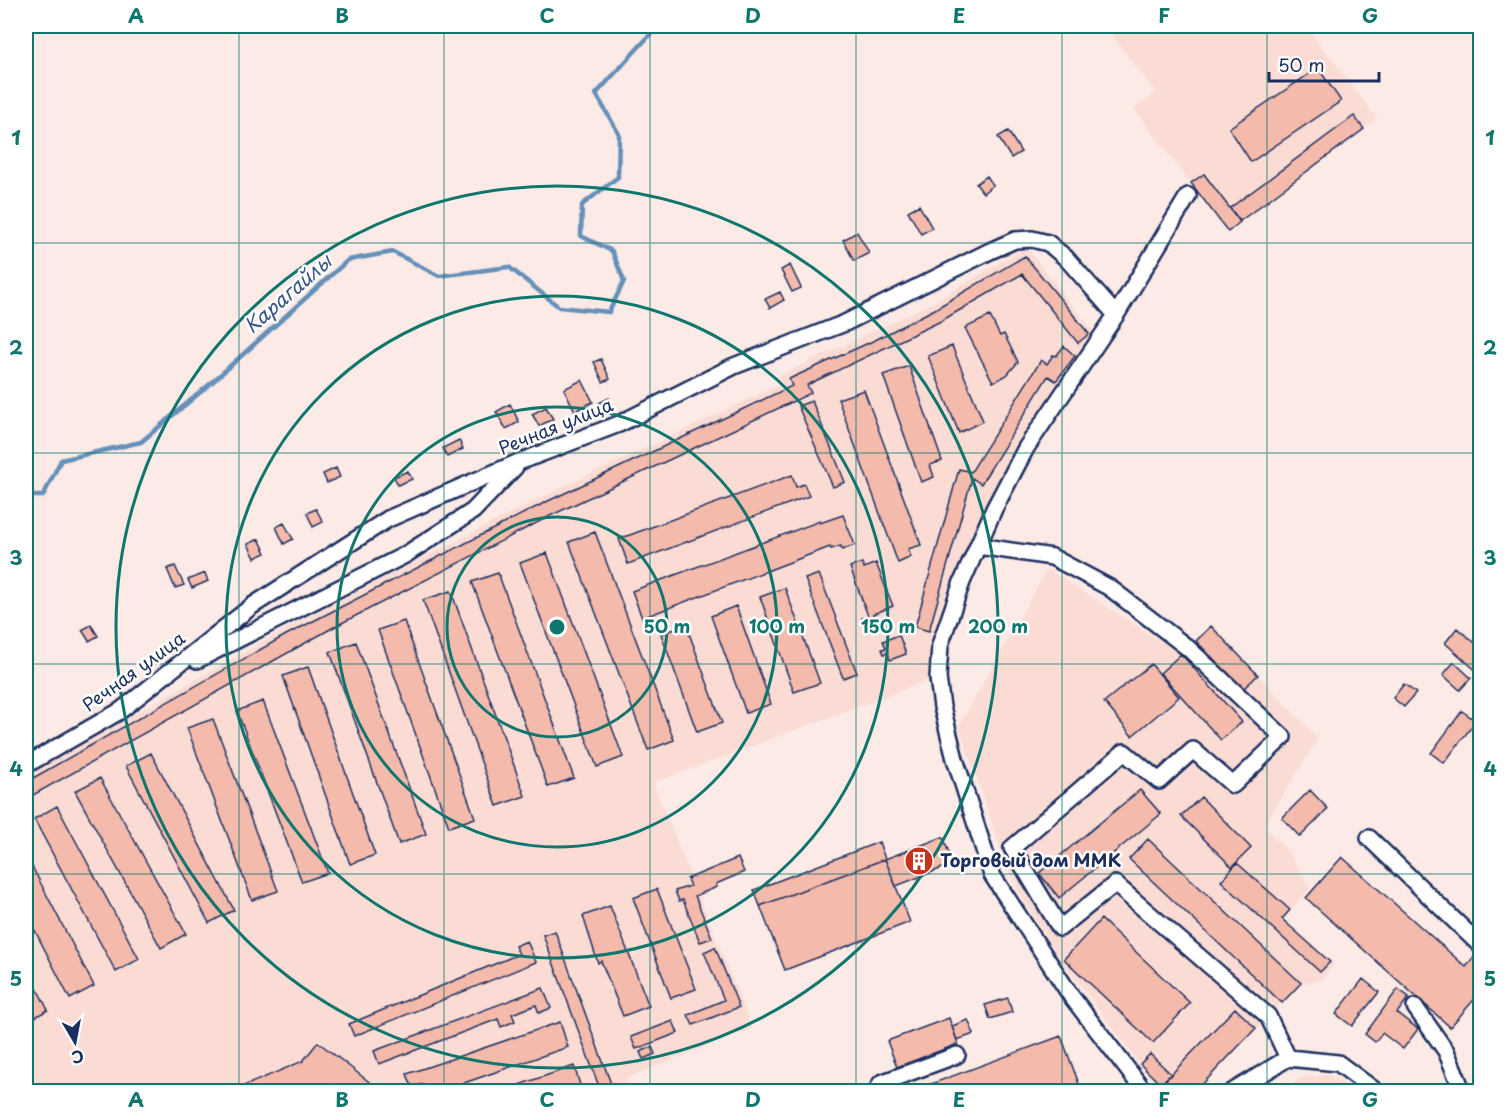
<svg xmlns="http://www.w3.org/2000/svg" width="1506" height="1117" viewBox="0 0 1506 1117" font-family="'Playpen Sans',sans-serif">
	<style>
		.built { fill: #fadcd5 }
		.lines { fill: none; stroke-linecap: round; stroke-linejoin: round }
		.stream { stroke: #6590b9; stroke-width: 4.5 }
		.building { fill: #f4baac; stroke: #1b2f5e; stroke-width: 1.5 }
		.minor-casing { stroke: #1b2f5e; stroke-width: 20 }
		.minor { stroke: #fff; stroke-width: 15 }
		.grid { fill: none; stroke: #0f766e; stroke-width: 1.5; stroke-opacity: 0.55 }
		.ring { fill: none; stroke: #0f766e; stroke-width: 3 }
		.labels { text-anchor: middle; stroke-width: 5; stroke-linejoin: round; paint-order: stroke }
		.street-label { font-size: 18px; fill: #1b2f5e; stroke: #fff }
		.poi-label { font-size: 18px; font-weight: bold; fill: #1b2f5e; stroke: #fff; text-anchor: start }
		.water-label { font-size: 20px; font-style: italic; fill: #3a5784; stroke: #fff }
		.centre { fill: #0f766e; stroke: #fff; stroke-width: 3 }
		.ring-label { font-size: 18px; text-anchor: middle; font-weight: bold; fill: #0f766e; stroke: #fff; stroke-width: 5; stroke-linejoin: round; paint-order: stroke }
		.neatline { fill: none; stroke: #0f766e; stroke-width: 2 }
		.grid-label { font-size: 20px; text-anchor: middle; font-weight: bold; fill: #0f766e }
	</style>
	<rect width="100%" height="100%" fill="#fceae6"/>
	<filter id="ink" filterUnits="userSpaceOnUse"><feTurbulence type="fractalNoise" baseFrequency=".0167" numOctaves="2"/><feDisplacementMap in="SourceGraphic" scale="12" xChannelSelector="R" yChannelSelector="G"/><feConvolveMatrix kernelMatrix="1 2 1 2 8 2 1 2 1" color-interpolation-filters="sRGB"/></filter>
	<g filter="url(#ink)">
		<path class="built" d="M 1105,26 L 1306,26 L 1377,118 L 1228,232 L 1134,109 L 1156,93 Z
			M 1026,247 L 1096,335 L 994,486 L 936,633 L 930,680 L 653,783 L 752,1028 L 627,1078 L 632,1091 L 26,1091 L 26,775 L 296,623 L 542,497 L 781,384 L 777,377 L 932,303 Z
			M 1047,569 L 1181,654 L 1196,641 L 1258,675 L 1318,739 L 1264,826 L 1290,854 L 1310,888 L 1282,919 L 1334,964 L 1321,980 L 1301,983 L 1195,1091 L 1168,1091 L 1140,1064 L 1059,957 L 1025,903 L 1007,868 L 959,726 Z
			M 1330,1075 L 1353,1091 L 1278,1091 L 1307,1076 Z"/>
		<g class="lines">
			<path class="stream" d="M 26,496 L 43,496 L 61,460 L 141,442 L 210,384 L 348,260 L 393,252 L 439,276 L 509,267 L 559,307 L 609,312 L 624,281 L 612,251 L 581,236 L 582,205 L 618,177 L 619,134 L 596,94 L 658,26"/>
		</g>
		<path class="building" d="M 1318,68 L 1341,101 L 1251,162 L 1229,128 Z
			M 1354,116 L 1364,129 L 1240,221 L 1230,208 Z
			M 1008,131 L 1021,152 L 1011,158 L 998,137 Z
			M 1204,174 L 1240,222 L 1228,232 L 1191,183 Z
			M 987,176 L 993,185 L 983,193 L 976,184 Z
			M 919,205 L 932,228 L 921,234 L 908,211 Z
			M 857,232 L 869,253 L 854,261 L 843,240 Z
			M 1025,256 L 1089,334 L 1078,343 L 1022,274 L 941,321 L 807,385 L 811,393 L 552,515 L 334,627 L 26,799 L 26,782 L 286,635 L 546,502 L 792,386 L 789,379 L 875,340 L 935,309 Z
			M 790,265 L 801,288 L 792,292 L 781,270 Z
			M 780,292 L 784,300 L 770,308 L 765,299 Z
			M 990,316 L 1000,336 L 1004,334 L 1018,362 L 1007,375 L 993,382 L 965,328 Z
			M 952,346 L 983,421 L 959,433 L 928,356 Z
			M 1064,346 L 1075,356 L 1056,381 L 1048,376 L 981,484 L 972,478 L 929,631 L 915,627 L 959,469 L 971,472 L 1041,360 L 1047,364 L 1053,355 L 1056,356 Z
			M 601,359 L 610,379 L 603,382 L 594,362 Z
			M 909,366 L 942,461 L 930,465 L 934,477 L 921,482 L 883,375 Z
			M 582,380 L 593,402 L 575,411 L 564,389 Z
			M 864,390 L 921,545 L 908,549 L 911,557 L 898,563 L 838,399 Z
			M 609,398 L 612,404 L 603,409 L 599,403 Z
			M 812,401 L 845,482 L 833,487 L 798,406 Z
			M 510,404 L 519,422 L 506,429 L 496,412 Z
			M 546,407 L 553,419 L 539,426 L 532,414 Z
			M 459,440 L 463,449 L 447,457 L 443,448 Z
			M 336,468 L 340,477 L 327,483 L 323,474 Z
			M 408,471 L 412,479 L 398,485 L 394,477 Z
			M 792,475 L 796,487 L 804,484 L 809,496 L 628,564 L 619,539 Z
			M 316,509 L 323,522 L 313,527 L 307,513 Z
			M 843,515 L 855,545 L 842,550 L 841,546 L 831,549 L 830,547 L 642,618 L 632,591 L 820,521 L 820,523 Z
			M 284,523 L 293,539 L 284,544 L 276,527 Z
			M 595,532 L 674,740 L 648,750 L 569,542 Z
			M 259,539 L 266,553 L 255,558 L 248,544 Z
			M 547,553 L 623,757 L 597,767 L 520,563 Z
			M 862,563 L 864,568 L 876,563 L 893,606 L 873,614 L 875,621 L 865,625 L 862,618 L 868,616 L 850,567 Z
			M 175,566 L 184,585 L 175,588 L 167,569 Z
			M 205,573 L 208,581 L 192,588 L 188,580 Z
			M 498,573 L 574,778 L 548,787 L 472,582 Z
			M 819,574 L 857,673 L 843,678 L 805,579 Z
			M 785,588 L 820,683 L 794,692 L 760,597 Z
			M 451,591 L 525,796 L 497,806 L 423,600 Z
			M 736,606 L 771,704 L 746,713 L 711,616 Z
			M 404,621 L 475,818 L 449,827 L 378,630 Z
			M 91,625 L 98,636 L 89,641 L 82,630 Z
			M 686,625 L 722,723 L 697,732 L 661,634 Z
			M 1211,626 L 1258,675 L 1243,689 L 1196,641 Z
			M 1457,628 L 1480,647 L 1480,674 L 1445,643 Z
			M 899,635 L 906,654 L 890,660 L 888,653 L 884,654 L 882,649 L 886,648 L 883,641 Z
			M 356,642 L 426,834 L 399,844 L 330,652 Z
			M 1181,654 L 1242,722 L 1221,740 L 1160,673 Z
			M 1454,662 L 1471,678 L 1460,690 L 1443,675 Z
			M 1151,664 L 1179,697 L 1132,736 L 1104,702 Z
			M 308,667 L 375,855 L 350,864 L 283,676 Z
			M 1404,684 L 1416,693 L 1404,707 L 1393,698 Z
			M 263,701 L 328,873 L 302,882 L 237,711 Z
			M 1462,711 L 1476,721 L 1444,763 L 1431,753 Z
			M 213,719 L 278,891 L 252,900 L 187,728 Z
			M 151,753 L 234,910 L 209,923 L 126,766 Z
			M 100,778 L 186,934 L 161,948 L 75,791 Z
			M 1140,790 L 1161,814 L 1059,898 L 1039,873 Z
			M 1310,790 L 1328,809 L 1300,837 L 1282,818 Z
			M 1201,797 L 1251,848 L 1232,867 L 1181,816 Z
			M 57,806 L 139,959 L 116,972 L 34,819 Z
			M 943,837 L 953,864 L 896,886 L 885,859 Z
			M 1148,839 L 1301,983 L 1282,1003 L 1129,859 Z
			M 879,842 L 885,859 L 760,906 L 754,890 Z
			M 26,855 L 94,986 L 70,999 L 26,913 Z
			M 1342,857 L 1466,967 L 1480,950 L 1479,976 L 1480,993 L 1450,1027 L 1306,898 Z
			M 738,858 L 744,872 L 716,884 L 717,887 L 695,896 L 712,938 L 700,942 L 683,900 L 679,901 L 675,891 L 690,886 L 687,879 Z
			M 885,859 L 910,922 L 785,970 L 760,906 Z
			M 1237,863 L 1290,910 L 1282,919 L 1330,962 L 1320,972 L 1221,881 Z
			M 657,889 L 696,989 L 671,998 L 633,898 Z
			M 610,906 L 649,1006 L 623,1016 L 601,961 L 598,963 L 583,916 Z
			M 1101,919 L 1190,1003 L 1153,1043 L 1064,959 Z
			M 555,931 L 614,1092 L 601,1092 L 543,935 Z
			M 527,941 L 536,962 L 354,1036 L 349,1024 L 519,954 L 515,946 Z
			M 715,947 L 739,1007 L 693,1025 L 688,1015 L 724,1000 L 704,952 Z
			M 26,967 L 48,1010 L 26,1022 Z
			M 1363,979 L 1379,992 L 1352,1026 L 1336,1014 Z
			M 543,988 L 551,1008 L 539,1013 L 536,1005 L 512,1014 L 515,1021 L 501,1027 L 498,1019 L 379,1064 L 374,1051 Z
			M 1398,989 L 1409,997 L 1397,1013 L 1418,1029 L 1403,1049 L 1382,1033 L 1375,1042 L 1365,1034 Z
			M 1008,998 L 1012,1012 L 990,1019 L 985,1005 Z
			M 1235,1008 L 1256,1028 L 1195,1092 L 1168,1092 L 1161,1085 Z
			M 949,1018 L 958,1044 L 897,1067 L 887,1041 Z
			M 968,1020 L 974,1034 L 957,1040 L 952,1026 Z
			M 673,1021 L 678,1033 L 636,1049 L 631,1037 Z
			M 560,1022 L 568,1047 L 438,1092 L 426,1092 L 423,1084 L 412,1087 L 407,1074 Z
			M 1061,1036 L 1082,1092 L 913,1092 L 912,1091 Z
			M 318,1042 L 382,1092 L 338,1092 L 329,1084 L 312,1092 L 246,1092 L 244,1086 L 303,1061 Z
			M 652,1047 L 655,1054 L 643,1059 L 640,1052 Z
			M 1150,1054 L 1171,1074 L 1160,1084 L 1140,1064 Z
			M 574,1066 L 582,1091 L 498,1092 Z"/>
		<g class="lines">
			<g class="minor-casing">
				<path id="minor" d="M 978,546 L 1052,557 L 1110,588 L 1188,648 L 1283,737 L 1233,785 L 1193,750 L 1159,781 L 1124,752 L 1012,848 L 1060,928 L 1115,884 L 1268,1016 L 1288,1058
					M 197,660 L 405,555 L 473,511 L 515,467
					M 26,765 L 120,711 L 252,606 L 388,519 L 519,462 L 619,424 L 734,366 L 845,323 L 990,251 L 1015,240 L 1032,239 L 1048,243 L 1066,258 L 1116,315
					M 1369,838 L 1480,945
					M 1415,1007 L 1446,1051 L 1463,1092
					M 876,1092 L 881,1083 L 957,1055
					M 1145,1092 L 1071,996 L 992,875 L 955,759 L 942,707 L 938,678 L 940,645 L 962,582 L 994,509 L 1026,448 L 1116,315 L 1188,196
					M 1232,1092 L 1288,1058 L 1338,1063 L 1377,1092"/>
			</g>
			<use href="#minor" class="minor"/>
		</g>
	</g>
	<path class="grid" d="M 239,26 L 239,1092M 444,26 L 444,1092M 650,26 L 650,1092M 856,26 L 856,1092M 1062,26 L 1062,1092M 1267,26 L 1267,1092M 26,243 L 1480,243M 26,453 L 1480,453M 26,664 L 1480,664M 26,874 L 1480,874"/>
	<g class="ring">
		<circle cx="557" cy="627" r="110"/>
		<circle cx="557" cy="627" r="220"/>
		<circle cx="557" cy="627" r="331"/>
		<circle cx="557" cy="627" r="441"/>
	</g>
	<defs>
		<g id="building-disc" transform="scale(1.5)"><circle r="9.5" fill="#c8321e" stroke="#fff"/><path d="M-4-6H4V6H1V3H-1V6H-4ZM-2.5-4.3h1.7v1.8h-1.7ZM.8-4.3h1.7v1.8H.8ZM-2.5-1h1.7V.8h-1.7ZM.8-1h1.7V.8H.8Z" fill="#fff"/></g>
	</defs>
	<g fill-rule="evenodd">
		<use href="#building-disc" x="919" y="861"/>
	</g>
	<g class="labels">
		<g class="street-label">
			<text transform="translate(556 427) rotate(-22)" y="6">Речная улица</text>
			<text transform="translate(134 672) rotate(-36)" y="6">Речная улица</text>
		</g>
		<g class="poi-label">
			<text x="940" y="867">Торговый дом ММК</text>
		</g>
		<g class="water-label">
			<text transform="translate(288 294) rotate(-41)" y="7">Карагайлы</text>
		</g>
	</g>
	<circle cx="557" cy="627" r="9" class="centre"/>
	<g class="ring-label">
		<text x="667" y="633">50 m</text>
		<text x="777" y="633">100 m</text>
		<text x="888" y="633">150 m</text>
		<text x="998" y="633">200 m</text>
	</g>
	<rect width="1506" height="1117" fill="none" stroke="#fff" stroke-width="66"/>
	<g transform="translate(75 1042) rotate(170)" stroke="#ffffff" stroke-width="4.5" paint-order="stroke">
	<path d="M0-4.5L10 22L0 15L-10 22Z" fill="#1b2f5e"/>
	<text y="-9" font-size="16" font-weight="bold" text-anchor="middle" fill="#1b2f5e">С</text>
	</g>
	<path d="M1269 72v9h110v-9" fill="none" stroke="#1b2f5e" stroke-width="3"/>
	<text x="1278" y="72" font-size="18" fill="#1b2f5e" stroke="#ffffff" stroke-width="4.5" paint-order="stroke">50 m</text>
	<rect x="33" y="33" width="1440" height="1051" class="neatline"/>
	<g class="grid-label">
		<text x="136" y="23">A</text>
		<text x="342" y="23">B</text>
		<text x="547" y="23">C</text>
		<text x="753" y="23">D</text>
		<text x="959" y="23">E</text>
		<text x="1164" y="23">F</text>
		<text x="1370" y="23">G</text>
		<text x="16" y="145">1</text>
		<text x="1490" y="145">1</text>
		<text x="16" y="355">2</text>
		<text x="1490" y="355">2</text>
		<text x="16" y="565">3</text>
		<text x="1490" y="565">3</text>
		<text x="16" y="776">4</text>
		<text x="1490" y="776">4</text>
		<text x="16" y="986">5</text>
		<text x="1490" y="986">5</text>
		<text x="136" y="1107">A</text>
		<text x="342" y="1107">B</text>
		<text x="547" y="1107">C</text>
		<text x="753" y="1107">D</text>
		<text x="959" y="1107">E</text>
		<text x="1164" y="1107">F</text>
		<text x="1370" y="1107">G</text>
	</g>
</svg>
